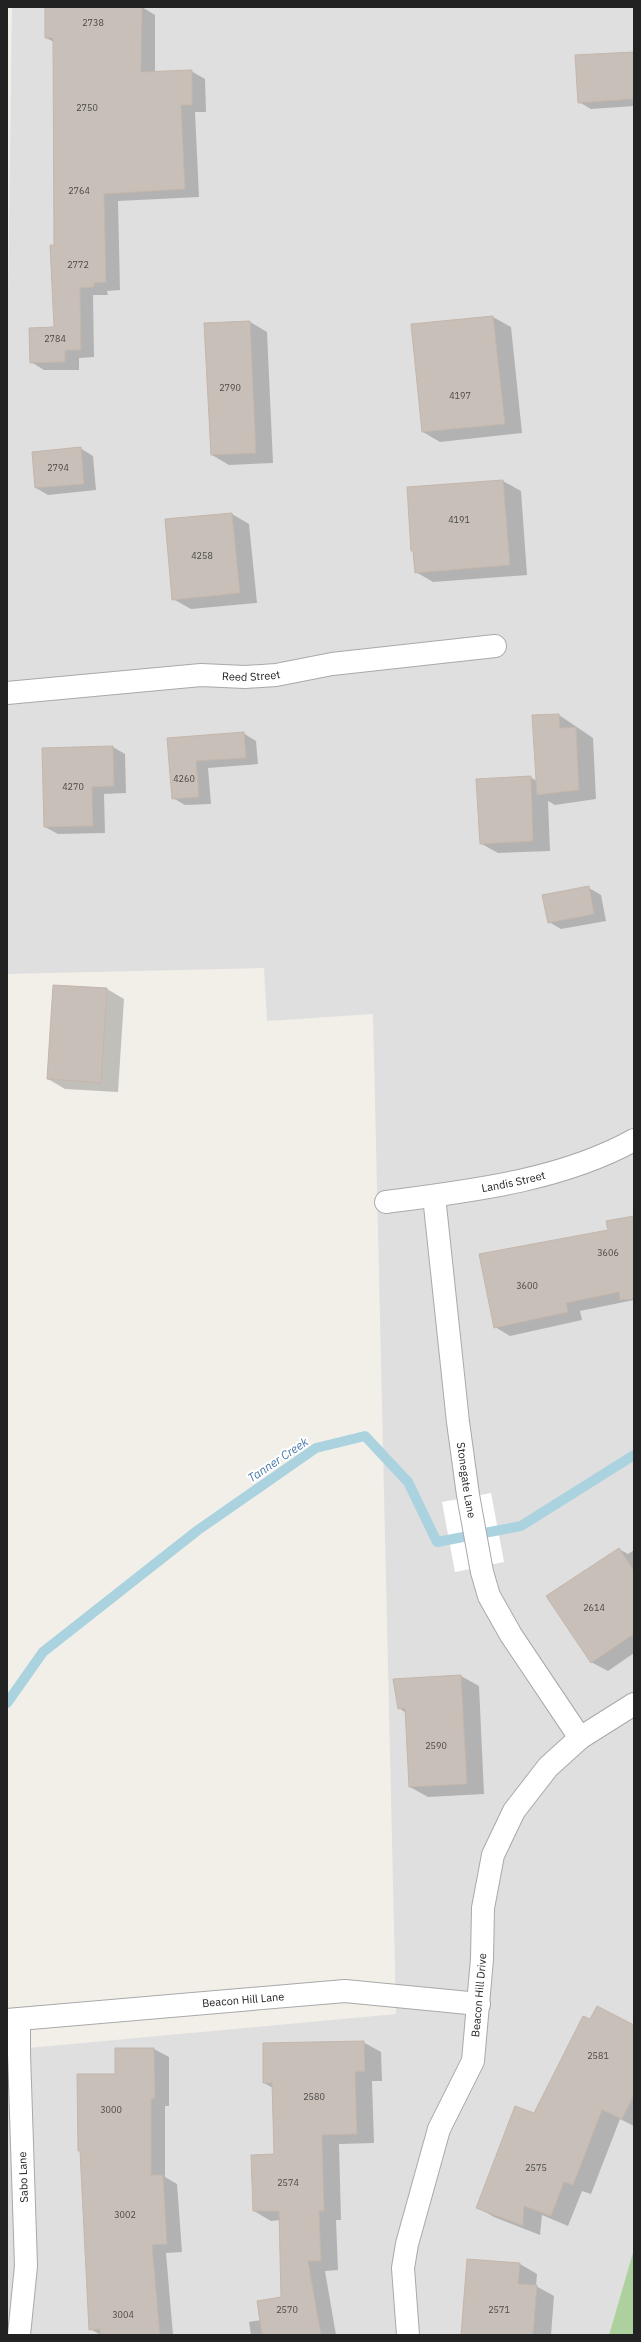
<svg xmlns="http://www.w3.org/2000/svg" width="641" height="2342" viewBox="0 0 641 2342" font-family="'IBM Plex Sans',sans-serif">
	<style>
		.residential { fill: #e0dfdf }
		.forest { fill: #add19e }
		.pier { fill: #fff }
		.shadow { fill: #0003 }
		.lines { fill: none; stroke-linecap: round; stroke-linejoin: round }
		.stream { stroke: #aad3df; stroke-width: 10 }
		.building { fill: #c7bfb8; stroke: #c4b6ab }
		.minor-casing { stroke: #a9a9a9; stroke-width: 24 }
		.minor { stroke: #fff; stroke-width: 22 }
		.labels { text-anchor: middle; stroke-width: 4; stroke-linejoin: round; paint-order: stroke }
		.number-label { font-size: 9px; fill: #4b4948 }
		.street-label { font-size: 11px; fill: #222; stroke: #fff }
		.water-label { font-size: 12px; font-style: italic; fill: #4a7aab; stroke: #fff }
	</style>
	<rect width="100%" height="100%" fill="#f2efe9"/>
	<path class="residential" d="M 12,7 L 634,7 L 634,2249 L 609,2335 L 7,2335 L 7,2050 L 396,2014 L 373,1014 L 267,1021 L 264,968 L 7,974 L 7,372 Z"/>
	<path class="forest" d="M 634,2249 L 634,2335 L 609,2335 Z"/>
	<path class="pier" d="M 491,1493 L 504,1562 L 455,1572 L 442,1502 Z"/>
	<path class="shadow" d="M 46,7 L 142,7 L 155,15 L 155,73 L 191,71 L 205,79 L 206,112 L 195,112 L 199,197 L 118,201 L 120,290 L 107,291 L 108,295 L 93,295 L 94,357 L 79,358 L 79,370 L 44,370 L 31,362 L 55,328 L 54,42 L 46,38 Z
		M 634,53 L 634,106 L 591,109 L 579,102 Z
		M 493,317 L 511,327 L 522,433 L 440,442 L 423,432 L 412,325 Z
		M 250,322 L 267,332 L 273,463 L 229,465 L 212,455 Z
		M 80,448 L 93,456 L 96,490 L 48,495 L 36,488 Z
		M 503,481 L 521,491 L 527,575 L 433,582 L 416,572 L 408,488 Z
		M 232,514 L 249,524 L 257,603 L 191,609 L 173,599 Z
		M 559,715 L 593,738 L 596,799 L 555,805 L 548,801 L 550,851 L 498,853 L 480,843 L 530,777 L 537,781 L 533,716 Z
		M 243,733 L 256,741 L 258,764 L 208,768 L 211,804 L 185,805 L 173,798 L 168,739 Z
		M 113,747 L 125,754 L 126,793 L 104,794 L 105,833 L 58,834 L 45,827 Z
		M 589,888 L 601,895 L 606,921 L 561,929 L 549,922 Z
		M 54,986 L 107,989 L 124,999 L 118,1092 L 65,1089 L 48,1079 Z
		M 634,1217 L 634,1300 L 580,1311 L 582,1320 L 510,1336 L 495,1327 L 609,1231 Z
		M 619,1549 L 628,1554 L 634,1550 L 634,1653 L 608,1671 L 591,1662 Z
		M 461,1676 L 479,1686 L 484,1794 L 428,1797 L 410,1787 L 406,1713 L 399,1708 L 394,1680 Z
		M 590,2021 L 634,2026 L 634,2126 L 620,2119 L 591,2194 L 582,2191 L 568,2226 L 542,2215 L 540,2235 L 494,2217 L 477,2207 Z
		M 363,2042 L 381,2052 L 382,2081 L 372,2081 L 374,2143 L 339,2144 L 341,2220 L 336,2220 L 338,2270 L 325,2271 L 336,2335 L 251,2335 L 249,2322 L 261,2320 L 282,2298 L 280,2220 L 271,2221 L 254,2211 L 275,2155 L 273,2088 L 264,2083 Z
		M 116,2049 L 154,2049 L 169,2057 L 169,2106 L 165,2106 L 165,2177 L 177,2184 L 182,2252 L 166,2253 L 173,2335 L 101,2335 L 90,2329 L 81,2152 L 79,2150 L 116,2075 Z
		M 520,2264 L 537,2274 L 536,2286 L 554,2296 L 551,2335 L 462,2335 Z"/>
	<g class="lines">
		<path class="stream" d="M 7,1703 L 43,1652 L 198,1530 L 316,1448 L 365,1436 L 408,1482 L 437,1542 L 521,1526 L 634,1455"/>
	</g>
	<path class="building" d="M 45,7 L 142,7 L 141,72 L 192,70 L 192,105 L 181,105 L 185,189 L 104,194 L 106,282 L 94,283 L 94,287 L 80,288 L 81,350 L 65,350 L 65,362 L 30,363 L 29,328 L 54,327 L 50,245 L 54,245 L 53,38 L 45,38 Z
		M 634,52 L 634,99 L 578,103 L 575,55 Z
		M 493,316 L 505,424 L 422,432 L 411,324 Z
		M 250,321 L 256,453 L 211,455 L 204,323 Z
		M 81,447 L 84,484 L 35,488 L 32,452 Z
		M 503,480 L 510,565 L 415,573 L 413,551 L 411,551 L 407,487 Z
		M 232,513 L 240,593 L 172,600 L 165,519 Z
		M 559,714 L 560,728 L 576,727 L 579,790 L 537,795 L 532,715 Z
		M 244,732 L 246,758 L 196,761 L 199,797 L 172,799 L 167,738 Z
		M 113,746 L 114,786 L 92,787 L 93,826 L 44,827 L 42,748 Z
		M 531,776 L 533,841 L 480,844 L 476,779 Z
		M 589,886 L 594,914 L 548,923 L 542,895 Z
		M 53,985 L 107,988 L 101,1083 L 47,1079 Z
		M 634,1216 L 634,1299 L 620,1300 L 619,1292 L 566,1303 L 568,1312 L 494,1328 L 479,1254 L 608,1230 L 606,1221 Z
		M 619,1548 L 634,1571 L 634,1634 L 591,1663 L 546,1596 Z
		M 461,1675 L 467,1784 L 409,1787 L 405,1708 L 398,1709 L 393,1679 Z
		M 597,2006 L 634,2025 L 634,2095 L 622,2119 L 602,2110 L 573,2185 L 564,2182 L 551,2216 L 524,2206 L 523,2226 L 476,2208 L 515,2106 L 534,2113 L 583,2016 L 590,2019 Z
		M 364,2041 L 365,2071 L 355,2072 L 357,2134 L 322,2135 L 324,2211 L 319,2211 L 321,2261 L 308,2261 L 321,2335 L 262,2335 L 257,2301 L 281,2297 L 279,2211 L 253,2211 L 251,2155 L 274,2154 L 272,2083 L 263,2083 L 263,2043 Z
		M 115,2048 L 154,2048 L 155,2098 L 151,2099 L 151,2175 L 163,2175 L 167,2244 L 152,2245 L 160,2335 L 100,2335 L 100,2329 L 89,2330 L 80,2151 L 78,2151 L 77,2074 L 115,2074 Z
		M 467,2259 L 520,2263 L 518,2284 L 537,2285 L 533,2335 L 461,2335 Z"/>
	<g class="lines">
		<g class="minor-casing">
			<g id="minor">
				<path id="s1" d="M 7,693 L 201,675 L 245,677 L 276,675 L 332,664 L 495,646"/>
				<path id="s2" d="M 434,1196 L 458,1422 L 468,1495 L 482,1572 L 489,1596 L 511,1635 L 580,1738"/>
				<path id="s3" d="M 386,1202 C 469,1191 560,1181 634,1140"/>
				<path id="s4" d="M 7,2020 L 345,1991 L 479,2004"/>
				<path d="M 19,2335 L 26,2266 L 19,2053 L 19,2019"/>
				<path id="s5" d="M 408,2335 L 403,2268 L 407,2244 L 439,2129 L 473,2061 L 482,1959 L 483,1908 L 493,1855 L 514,1811 L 548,1767 L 580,1738 L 634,1704"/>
			</g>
		</g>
		<use href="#minor" class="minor"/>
	</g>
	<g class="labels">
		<g class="number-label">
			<text x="93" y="26">2738</text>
			<text x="87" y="111">2750</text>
			<text x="79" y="194">2764</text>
			<text x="78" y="268">2772</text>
			<text x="55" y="342">2784</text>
			<text x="230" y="391">2790</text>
			<text x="460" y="399">4197</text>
			<text x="58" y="471">2794</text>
			<text x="459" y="523">4191</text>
			<text x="202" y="559">4258</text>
			<text x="184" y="782">4260</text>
			<text x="73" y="790">4270</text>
			<text x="608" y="1256">3606</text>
			<text x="527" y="1289">3600</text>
			<text x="594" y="1611">2614</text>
			<text x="436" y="1749">2590</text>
			<text x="598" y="2059">2581</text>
			<text x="314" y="2100">2580</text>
			<text x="111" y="2113">3000</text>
			<text x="536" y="2171">2575</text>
			<text x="288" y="2186">2574</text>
			<text x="125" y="2218">3002</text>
			<text x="287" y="2313">2570</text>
			<text x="499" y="2313">2571</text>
			<text x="123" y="2318">3004</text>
		</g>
		<g class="street-label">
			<text dy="4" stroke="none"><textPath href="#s1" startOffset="245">Reed Street</textPath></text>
			<text dy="4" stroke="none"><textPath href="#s3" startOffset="129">Landis Street</textPath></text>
			<text dy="4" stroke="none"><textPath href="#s2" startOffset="286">Stonegate Lane</textPath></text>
			<text dy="4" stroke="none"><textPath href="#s5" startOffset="353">Beacon Hill Drive</textPath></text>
			<text dy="4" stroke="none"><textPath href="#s4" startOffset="237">Beacon Hill Lane</textPath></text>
			<text transform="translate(23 2177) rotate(-92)" y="4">Sabo Lane</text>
		</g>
		<g class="water-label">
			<text transform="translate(278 1460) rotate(-34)" y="4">Tanner Creek</text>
		</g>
	</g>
	<rect width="641" height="2342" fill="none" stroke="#222222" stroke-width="16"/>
</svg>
